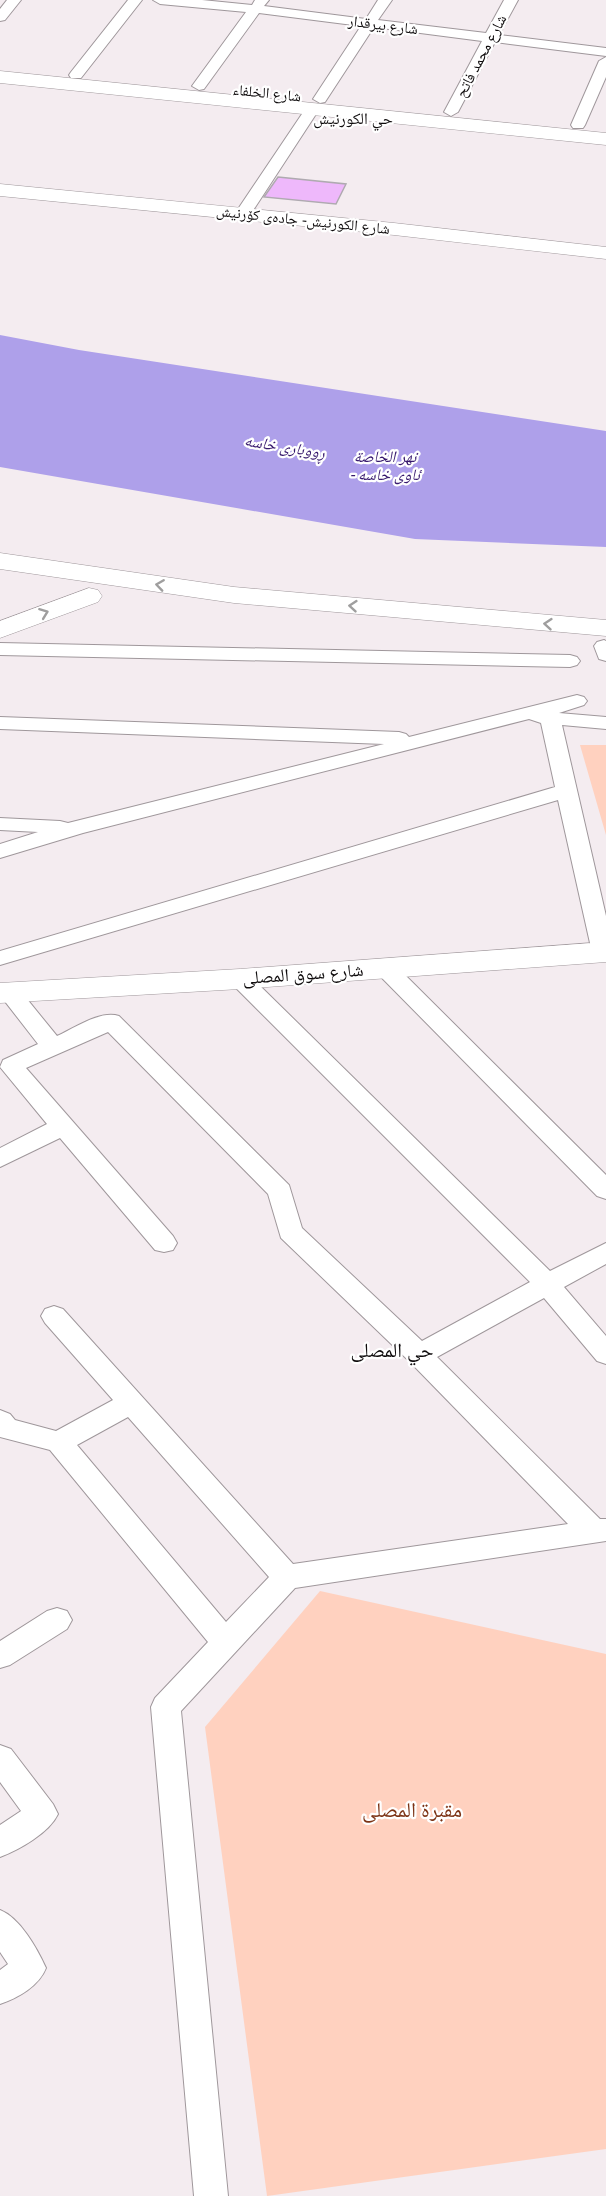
<svg xmlns="http://www.w3.org/2000/svg" width="606" height="2196" viewBox="0 0 606 2196" font-family="'Public Sans','Noto Naskh Arabic',sans-serif">
	<style>
		.green { fill: #ffd1bf }
		.water { fill: #aea0ea }
		.building { fill: #eeb8fb; stroke: #afaab0; stroke-width: 1.5 }
		.lines { fill: none; stroke-linecap: round; stroke-linejoin: round }
		.street-casing { stroke: #9f979b; stroke-width: 2 }
		.secondary-casing { stroke: #9f979b; stroke-width: 1 }
		.primary-casing { stroke: #9f979b; stroke-width: 1 }
		.street { fill: #fff; fill-rule: evenodd }
		.secondary { fill: #fff; fill-rule: evenodd }
		.primary { fill: #fff; fill-rule: evenodd }
		.oneway { stroke: #9f9e9e }
		.labels { text-anchor: middle; stroke-width: 4.5; stroke-linejoin: round; paint-order: stroke }
		.far-street-label { font-size: 15px; fill: #0f0c0d; stroke: #fff }
		.far-neighbourhood-label { font-size: 16px; fill: #0f0c0d; stroke: #fff }
		.far-water-label { font-size: 16px; font-style: italic; fill: #36186d; stroke: #fff }
		.street-label { font-size: 18px; fill: #0f0c0d; stroke: #fff }
		.neighbourhood-label { font-size: 20px; fill: #0f0c0d; stroke: #fff }
		.near-park-label { font-size: 21px; fill: #7c3315; stroke: #fff }
	</style>
	<rect width="100%" height="100%" fill="#f4ecf0"/>
	<path class="green" d="M 580,745 L 606,745 L 606,835 Z
		M 320,1591 L 606,1654 L 606,2149 L 267,2196 L 205,1727 Z"/>
	<path class="water" d="M 0,335 L 79,350 L 606,431 L 606,547 L 415,539 L 0,467 Z"/>
	<path class="building" d="M 278,177 L 346,184 L 336,204 L 264,197 Z"/>
	<g class="lines">
		<g class="street-casing">
			<path id="street" d="M 7,0 L 21,0 L 5,20 L 0,21 L 0,9 Z
				M 128,0 L 142,0 L 81,78 L 71,78 L 69,75 L 71,72 Z
				M 153,0 L 202,0 L 252,5 L 255,0 L 269,0 L 264,6 L 366,19 L 378,0 L 392,0 L 378,20 L 486,33 L 504,0 L 518,0 L 499,35 L 606,48 L 606,56 L 495,42 L 458,112 L 451,116 L 444,112 L 482,41 L 374,27 L 325,102 L 320,103 L 313,99 L 361,26 L 259,13 L 204,89 L 199,90 L 192,86 L 246,12 L 160,4 Z
				M 606,57 L 606,77 L 585,125 L 583,128 L 573,128 L 571,125 L 599,61 Z
				M 313,104 L 320,108 L 250,215 L 247,218 L 237,218 L 234,215 L 308,105 Z
				M 604,640 L 606,641 L 606,661 L 599,659 L 594,646 L 597,642 Z
				M 0,643 L 570,655 L 577,657 L 580,661 L 577,665 L 570,667 L 0,655 Z
				M 577,695 L 584,697 L 587,701 L 584,705 L 559,713 L 606,717 L 606,729 L 562,725 L 606,916 L 606,958 L 595,957 L 592,952 L 558,800 L 0,965 L 0,951 L 555,787 L 541,723 L 529,719 L 83,833 L 0,858 L 0,844 L 38,832 L 0,830 L 0,818 L 60,821 L 68,823 L 384,744 L 0,729 L 0,717 L 399,732 L 406,734 L 409,737 Z
				M 386,962 L 394,964 L 606,1175 L 606,1199 L 597,1196 L 378,974 L 375,969 L 378,964 Z
				M 240,972 L 248,974 L 550,1271 L 606,1243 L 606,1264 L 564,1287 L 606,1336 L 606,1364 L 597,1361 L 544,1298 L 437,1357 L 600,1519 L 606,1519 L 606,1541 L 295,1588 L 181,1711 L 228,2196 L 194,2196 L 151,1707 L 155,1698 L 208,1642 L 50,1450 L 0,1437 L 0,1410 L 10,1414 L 15,1420 L 56,1431 L 113,1400 L 45,1323 L 41,1316 L 45,1309 L 54,1306 L 63,1309 L 293,1564 L 568,1524 L 410,1362 L 281,1238 L 268,1194 L 108,1032 L 26,1068 L 173,1236 L 177,1243 L 173,1250 L 164,1252 L 155,1250 L 60,1138 L 0,1167 L 0,1148 L 47,1124 L 0,1067 L 3,1060 L 38,1044 L 0,995 L 2,988 L 10,986 L 18,988 L 57,1036 C 75,1028 100,1010 119,1016 L 289,1185 L 302,1228 L 422,1341 L 530,1282 L 232,984 L 229,979 L 232,974 ZM 128,1417 L 269,1577 L 226,1622 L 77,1445 Z
				M 57,1608 L 67,1611 L 72,1620 L 67,1629 L 10,1665 L 0,1668 L 0,1641 L 47,1611 Z
				M 0,1745 L 11,1749 L 53,1804 L 58,1814 C 49,1833 19,1850 0,1857 L 0,1825 L 21,1811 L 0,1782 Z
				M 0,1910 C 20,1918 37,1948 46,1968 C 39,1986 18,1998 0,2004 L 0,1970 L 8,1964 L 0,1952 Z"/>
		</g>
		<g class="secondary-casing">
			<path id="secondary" d="M 0,71 L 606,133 L 606,145 L 0,83 Z
				M 0,553 L 234,587 L 606,620 L 606,636 L 234,603 L 0,569 Z
				M 89,588 L 98,590 L 102,596 L 98,602 L 0,638 L 0,621 Z
				M 606,942 L 606,962 L 240,989 L 0,1003 L 0,983 L 240,969 Z"/>
		</g>
		<g class="primary-casing">
			<path id="primary" d="M 0,184 L 394,223 L 606,247 L 606,259 L 394,235 L 0,196 Z"/>
		</g>
		<use href="#street" class="street"/>
		<use href="#secondary" class="secondary"/>
		<use href="#primary" class="primary"/>
	</g>
	<defs><path id="oneway-chevron" d="M-2-3.5L2.5 0L-2 3.5" fill="none" stroke-width="1.6" stroke-linecap="round" stroke-linejoin="round" transform="scale(1.5)"/></defs>
	<g class="oneway">
		<use href="#oneway-chevron" transform="translate(160 585) rotate(-172)"/>
		<use href="#oneway-chevron" transform="translate(353 606) rotate(-175)"/>
		<use href="#oneway-chevron" transform="translate(44 613) rotate(-21)"/>
		<use href="#oneway-chevron" transform="translate(548 624) rotate(-175)"/>
	</g>
	<g class="labels">
		<g class="far-street-label">
			<text transform="translate(383 25) rotate(7)" y="5">شارع بيرقدار</text>
			<text transform="translate(481 56) rotate(-62)" y="5">شارع محمد فاتح</text>
			<text transform="translate(267 93) rotate(6)" y="5">شارع الخلفاء</text>
			<text transform="translate(303 220) rotate(6)" y="5">شارع الكورنيش - جادەی کۆرنیش</text>
		</g>
		<g class="far-neighbourhood-label">
			<text x="353" y="124">حي الكورنيش</text>
		</g>
		<g class="far-water-label">
			<text transform="translate(285 446) rotate(9)" y="6">ڕووباری خاسە</text>
			<text x="385" y="462">نهر الخاصة<tspan x="385" dy="18">- ئاوی خاسە</tspan></text>
		</g>
		<g class="street-label">
			<text transform="translate(303 974) rotate(-4)" y="6">شارع سوق المصلى</text>
		</g>
		<g class="neighbourhood-label">
			<text x="392" y="1357">حي المصلى</text>
		</g>
		<g class="near-park-label">
			<text x="412" y="1817">مقبرة المصلى</text>
		</g>
	</g>
</svg>
